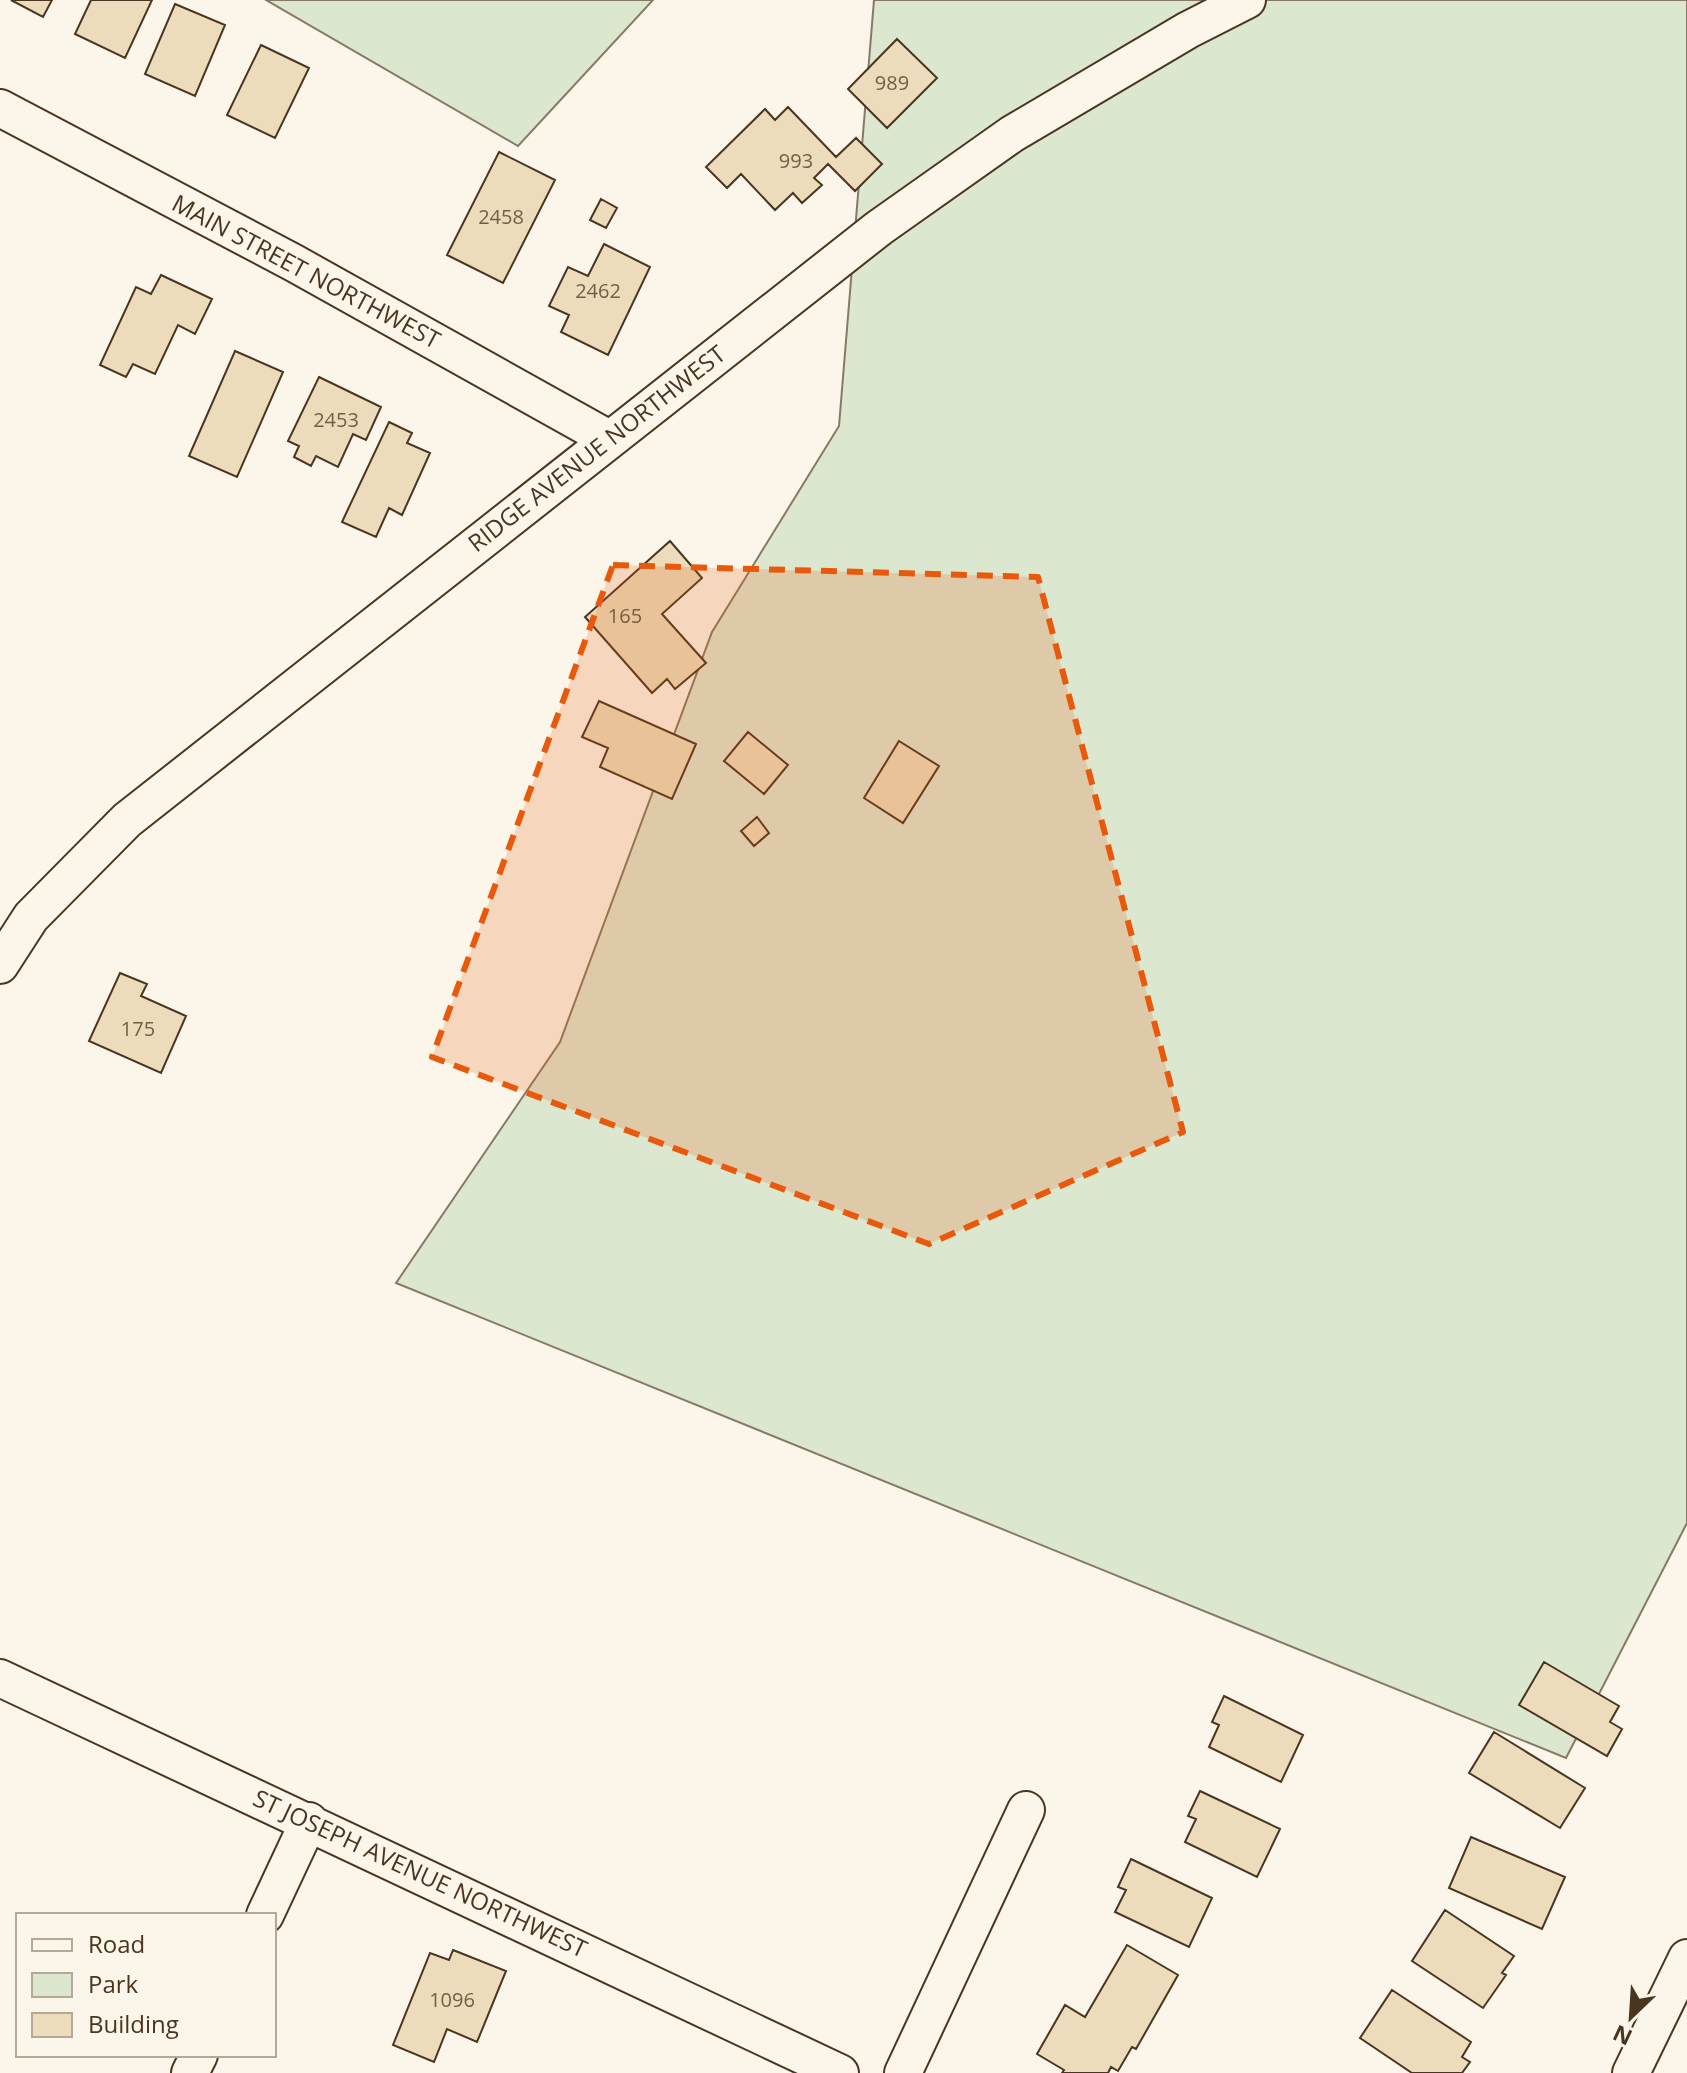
<svg xmlns="http://www.w3.org/2000/svg" width="1687" height="2073" viewBox="0 0 1687 2073" font-family="'Open Sans',sans-serif">
	<style>
		.green { fill: #dce7d0; stroke: #887966; stroke-width: 2 }
		.building { fill: #ecdcbc; stroke: #4a3520; stroke-width: 2 }
		.lines { fill: none; stroke-linecap: round; stroke-linejoin: round }
		.street-casing { stroke: #4a3520; stroke-width: 40 }
		.street { stroke: #fbf6e9; stroke-width: 36 }
		.marked { fill: #e8590c; fill-opacity: 0.2; stroke: #e8590c; stroke-width: 6; stroke-dasharray: 16 10; stroke-linejoin: round }
		.labels { text-anchor: middle; stroke-width: 6; stroke-linejoin: round; paint-order: stroke }
		.number-label { font-size: 20px; fill: #725f47 }
		.street-label { font-size: 24px; fill: #4a3520; stroke: #fbf6e9 }
	</style>
	<rect width="100%" height="100%" fill="#fbf6e9"/>
	<path class="green" d="M 266,0 L 653,0 L 518,146 Z
		M 874,0 L 1687,0 L 1687,1523 L 1566,1758 L 396,1283 L 560,1042 L 712,632 L 839,426 Z"/>
	<path class="building" d="M 11,0 L 52,0 L 43,17 Z
		M 91,0 L 152,0 L 125,58 L 75,34 Z
		M 175,4 L 225,25 L 195,96 L 145,74 Z
		M 897,39 L 937,78 L 887,128 L 848,89 Z
		M 261,45 L 309,68 L 275,138 L 227,115 Z
		M 788,107 L 836,157 L 856,138 L 882,164 L 855,191 L 828,164 L 814,178 L 822,185 L 802,203 L 793,193 L 775,210 L 741,174 L 727,188 L 706,167 L 765,109 L 775,120 Z
		M 499,152 L 555,180 L 503,283 L 447,255 Z
		M 601,199 L 617,208 L 606,228 L 590,220 Z
		M 604,244 L 650,267 L 608,355 L 561,332 L 569,315 L 549,306 L 568,267 L 588,276 Z
		M 161,275 L 212,299 L 195,334 L 178,325 L 155,374 L 133,364 L 126,377 L 100,365 L 136,287 L 151,294 Z
		M 235,351 L 283,372 L 237,477 L 189,456 Z
		M 319,377 L 381,407 L 366,440 L 353,434 L 338,467 L 316,456 L 311,466 L 294,457 L 299,446 L 288,441 Z
		M 389,422 L 412,433 L 407,443 L 430,453 L 402,515 L 389,508 L 376,537 L 342,522 Z
		M 670,541 L 702,578 L 662,614 L 706,663 L 675,689 L 667,679 L 652,693 L 585,617 Z
		M 599,701 L 696,744 L 672,799 L 600,767 L 608,748 L 582,737 Z
		M 748,732 L 788,765 L 764,794 L 724,761 Z
		M 899,741 L 939,766 L 903,823 L 864,798 Z
		M 757,817 L 769,833 L 754,846 L 741,831 Z
		M 120,973 L 147,984 L 141,996 L 186,1016 L 161,1073 L 89,1041 Z
		M 1544,1662 L 1619,1706 L 1610,1722 L 1622,1729 L 1607,1756 L 1519,1705 Z
		M 1224,1696 L 1303,1735 L 1281,1782 L 1209,1747 L 1219,1725 L 1212,1722 Z
		M 1494,1732 L 1585,1788 L 1560,1828 L 1469,1773 Z
		M 1200,1791 L 1280,1829 L 1257,1877 L 1185,1842 L 1196,1819 L 1188,1816 Z
		M 1471,1837 L 1565,1877 L 1542,1929 L 1449,1888 Z
		M 1131,1859 L 1212,1898 L 1189,1947 L 1115,1912 L 1126,1890 L 1118,1887 Z
		M 1445,1910 L 1514,1956 L 1502,1973 L 1506,1975 L 1483,2008 L 1412,1961 Z
		M 1127,1945 L 1178,1975 L 1136,2049 L 1132,2047 L 1118,2071 L 1111,2067 L 1108,2073 L 1062,2073 L 1064,2070 L 1037,2054 L 1065,2005 L 1085,2017 Z
		M 453,1950 L 506,1971 L 477,2042 L 447,2029 L 434,2062 L 393,2045 L 430,1953 L 449,1960 Z
		M 1392,1990 L 1471,2042 L 1462,2057 L 1470,2062 L 1462,2073 L 1412,2073 L 1360,2038 Z"/>
	<g class="lines">
		<g class="street-casing">
			<path id="street" d="M 0,108 L 294,263 L 609,439
				M 0,965 L 31,917 L 127,820 L 879,228 L 1012,134 L 1188,30 L 1247,0
				M 0,1678 L 840,2073
				M 265,1915 L 309,1821
				M 190,2073 L 199,2055
				M 903,2073 L 1026,1810
				M 1631,2073 L 1687,1958"/>
		</g>
		<use href="#street" class="street"/>
	</g>
	<path class="marked" d="M 613,565 L 1038,577 L 1183,1132 L 929,1244 L 432,1057 Z"/>
	<g class="labels">
		<g class="number-label">
			<text x="892" y="90">989</text>
			<text x="796" y="168">993</text>
			<text x="501" y="224">2458</text>
			<text x="598" y="298">2462</text>
			<text x="336" y="427">2453</text>
			<text x="625" y="623">165</text>
			<text x="138" y="1036">175</text>
			<text x="452" y="2007">1096</text>
		</g>
		<g class="street-label">
			<text transform="translate(306 272) rotate(28)" y="8">MAIN STREET NORTHWEST</text>
			<text transform="translate(597 449) rotate(-38)" y="8">RIDGE AVENUE NORTHWEST</text>
			<text transform="translate(420 1874) rotate(25)" y="8">ST JOSEPH AVENUE NORTHWEST</text>
		</g>
	</g>
	<rect x="16" y="1913" width="260" height="144" fill="#fbf6e9" stroke="#b4a999" stroke-width="2"/>
	<rect x="32" y="1939" width="40" height="12" fill="#fbf6e9" stroke="#b4a999" stroke-width="2"/>
	<text x="88" y="1953" font-size="24" fill="#4a3520">Road</text>
	<rect x="32" y="1973" width="40" height="24" fill="#dce7d0" stroke="#b4a999" stroke-width="2"/>
	<text x="88" y="1993" font-size="24" fill="#4a3520">Park</text>
	<rect x="32" y="2013" width="40" height="24" fill="#ecdcbc" stroke="#b4a999" stroke-width="2"/>
	<text x="88" y="2033" font-size="24" fill="#4a3520">Building</text>
	<g transform="translate(1631 2017) rotate(205)" stroke="#fbf6e9" stroke-width="6" paint-order="stroke">
	<path d="M0-6L14 30L0 20L-14 30Z" fill="#4a3520"/>
	<text y="-12" font-size="22" font-weight="bold" text-anchor="middle" fill="#4a3520">N</text>
	</g>
</svg>
